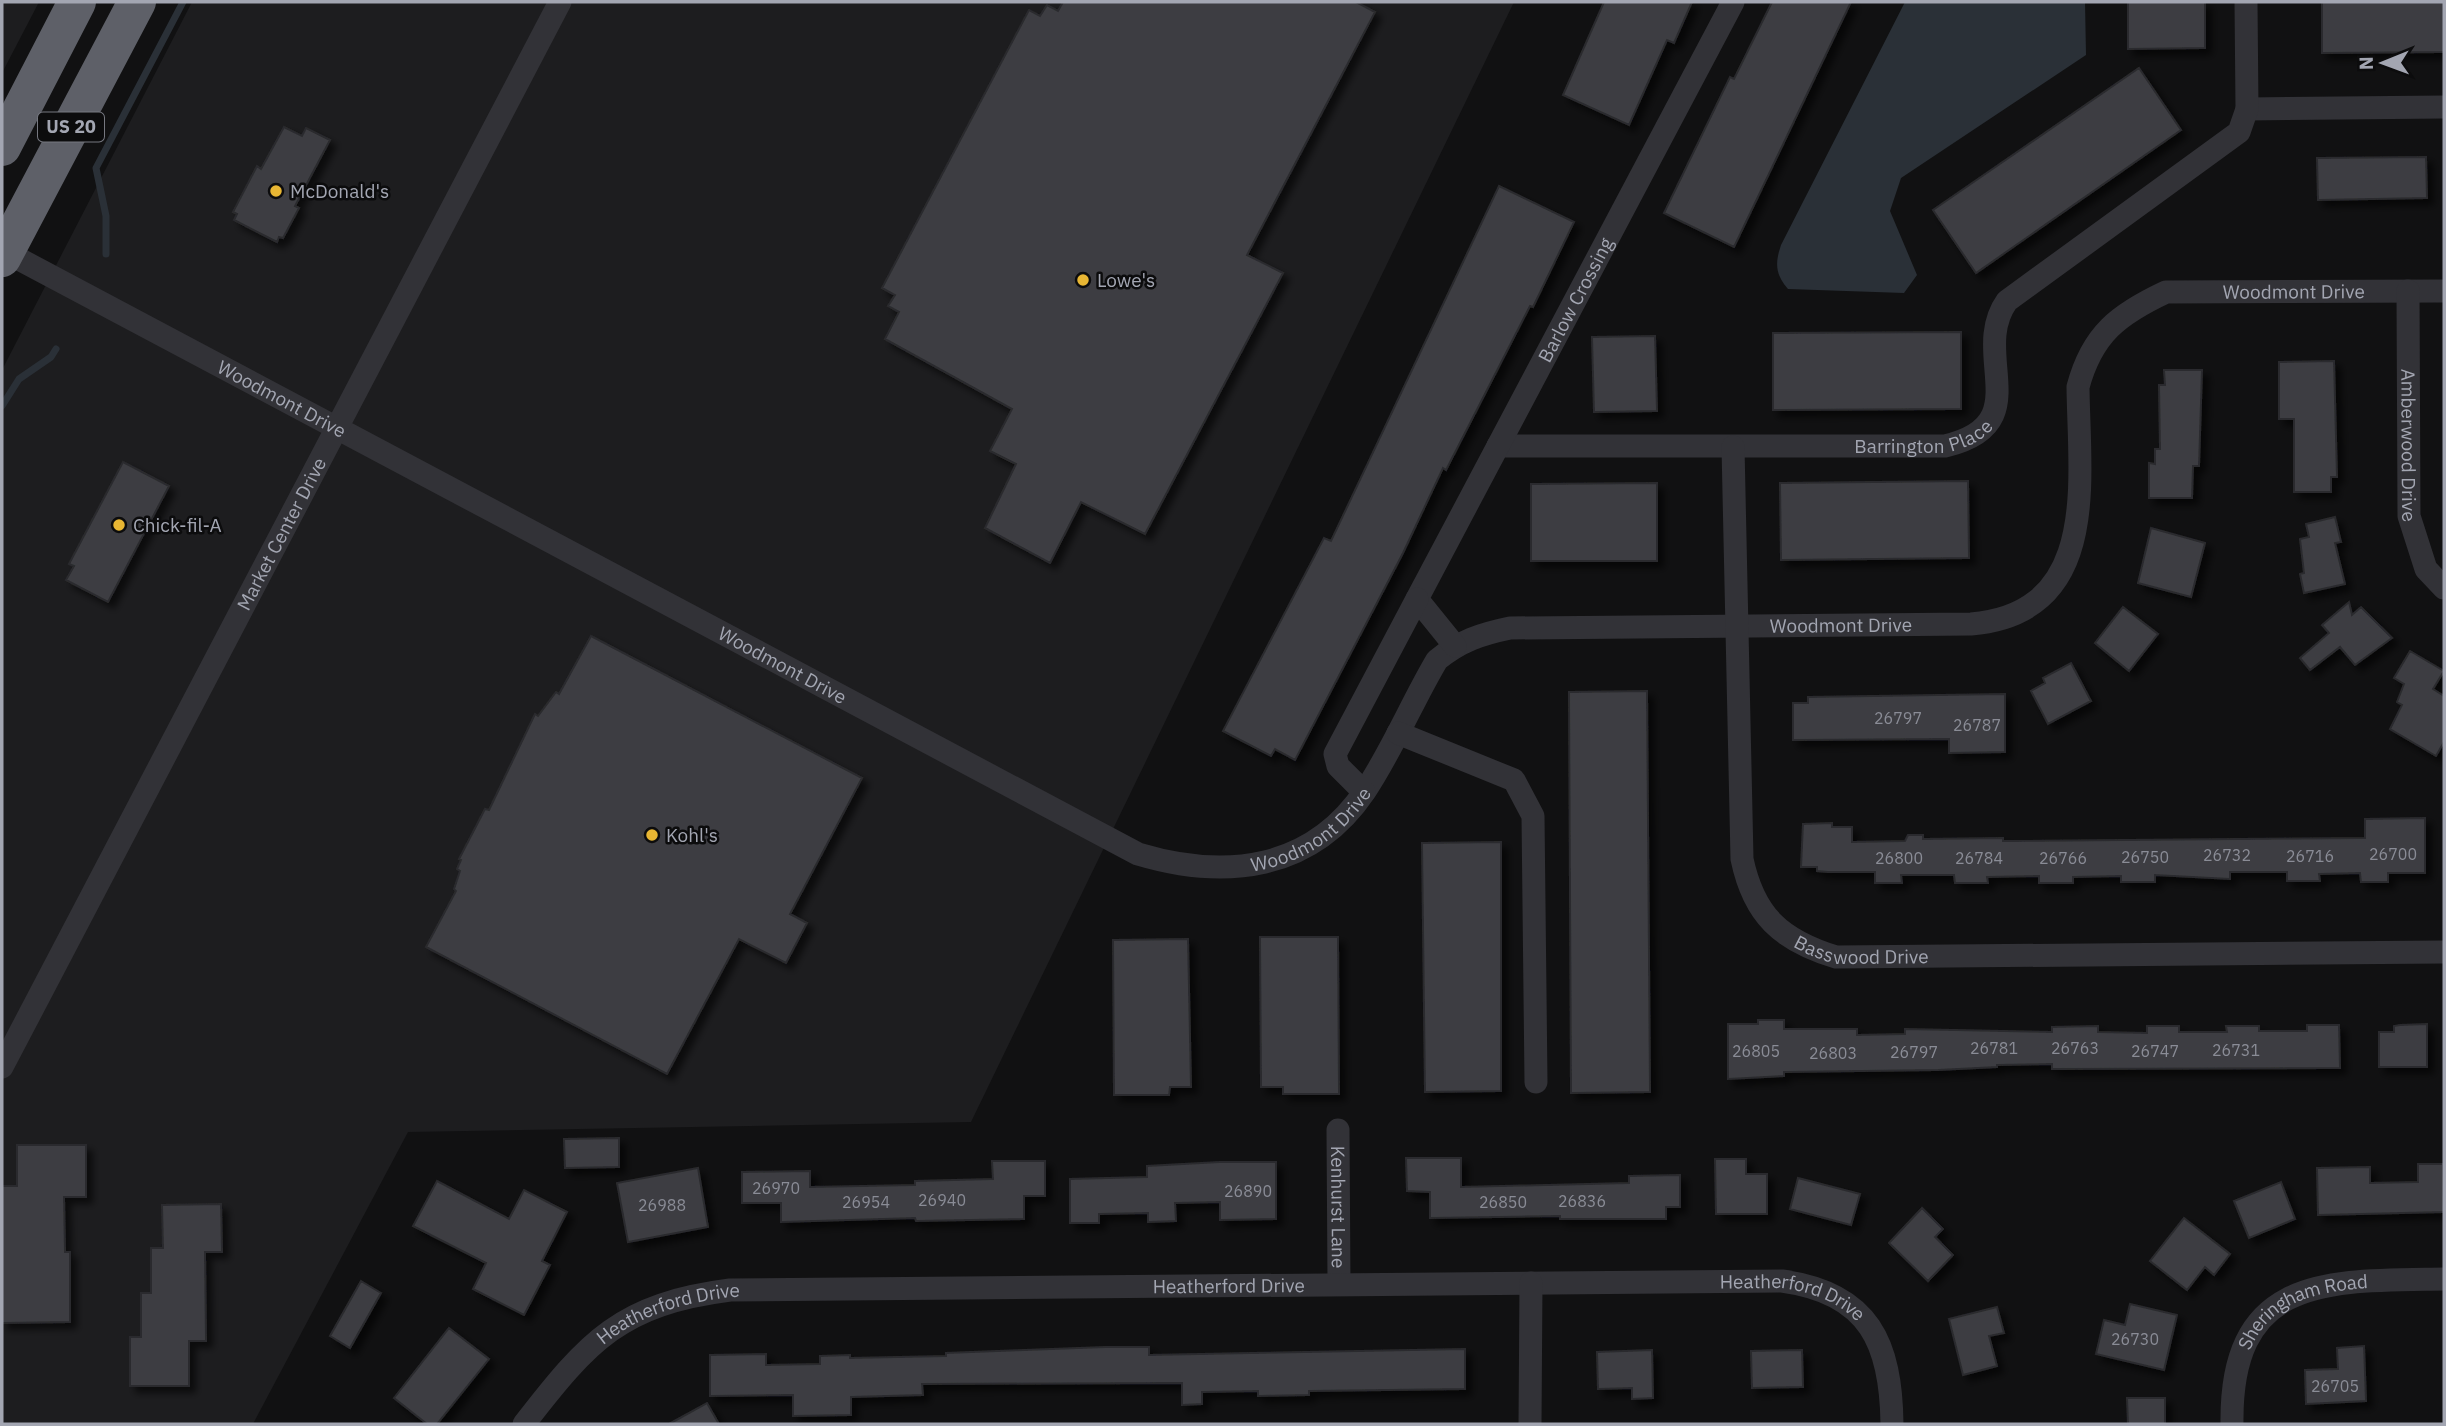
<svg xmlns="http://www.w3.org/2000/svg" width="2446" height="1426" viewBox="0 0 2446 1426" font-family="'IBM Plex Sans',sans-serif">
	<style>
		.built { fill: #1d1d1f }
		.water { fill: #2a3037 }
		.lines { fill: none; stroke-linecap: round; stroke-linejoin: round }
		.stream { stroke: #2a3037; stroke-width: 7 }
		.building { fill: #3d3e42; stroke: #2b2b2e; stroke-width: 2; filter: url(#shadow) }
		.street { stroke: #323237; stroke-width: 23 }
		.highway { stroke: #5e6068; stroke-width: 38 }
		.poi-dot { fill: #e8b633; stroke: #0c0c0d; stroke-width: 2.5 }
		.labels { text-anchor: middle; stroke-width: 5; stroke-linejoin: round; paint-order: stroke }
		.number-label { font-size: 16px; fill: #8a8c96 }
		.shield { fill: #0c0c0d; stroke: #767880; stroke-width: 2 }
		.shield-label { font-size: 18px; font-weight: bold; fill: #a3a6b2 }
		.poi-label { font-size: 19px; fill: #a3a6b2; stroke: #0c0c0d; text-anchor: start }
		.street-label { font-size: 19px; fill: #a3a6b2; stroke: #0c0c0d }
	</style>
	<defs>
		<filter id="shadow"><feDropShadow dx="6" dy="6" stdDeviation="3.5" flood-color="#0009"/></filter>
	</defs>
	<rect width="100%" height="100%" fill="#111112"/>
	<path class="built" d="M 2,2 L 39,2 L 2,73 Z
		M 192,2 L 1514,2 L 971,1122 L 408,1132 L 253,1424 L 2,1424 L 2,370 Z"/>
	<path class="water" d="M 1905,2 L 2085,2 L 2086,55 L 1901,178 L 1890,211 L 1917,275 L 1904,293 L 1788,289 C 1775,274 1775,263 1781,245 Z"/>
	<g class="lines">
		<path class="stream" d="M 106,254 L 106,216 L 96,168 L 183,2
			M 2,406 L 19,379 L 51,357 L 56,349"/>
	</g>
	<path class="building" d="M 1063,2 L 1356,2 L 1375,12 L 1247,255 L 1283,273 L 1145,534 L 1081,502 L 1050,563 L 985,528 L 1016,464 L 990,451 L 1012,409 L 885,339 L 899,312 L 888,306 L 895,295 L 882,288 L 1029,10 L 1040,16 L 1047,5 L 1058,11 Z
		M 1604,2 L 1692,2 L 1674,43 L 1667,40 L 1629,125 L 1563,95 Z
		M 1772,2 L 1851,2 L 1734,247 L 1664,213 L 1730,77 L 1734,79 Z
		M 2128,2 L 2205,2 L 2205,48 L 2128,49 Z
		M 2322,2 L 2444,2 L 2444,52 L 2322,53 Z
		M 2139,68 L 2181,130 L 1976,273 L 1933,210 Z
		M 284,127 L 302,136 L 306,128 L 330,140 L 295,206 L 299,208 L 283,238 L 279,237 L 277,242 L 234,220 L 237,214 L 233,212 L 257,166 L 261,169 Z
		M 2426,157 L 2427,198 L 2318,200 L 2317,158 Z
		M 1499,186 L 1574,222 L 1533,307 L 1530,306 L 1446,470 L 1443,468 L 1403,553 L 1295,760 L 1275,749 L 1271,756 L 1223,731 L 1324,538 L 1331,541 Z
		M 1961,332 L 1961,409 L 1773,410 L 1773,333 Z
		M 1655,336 L 1657,411 L 1594,412 L 1592,337 Z
		M 2334,361 L 2337,477 L 2331,477 L 2331,492 L 2294,492 L 2294,419 L 2279,419 L 2279,362 Z
		M 2164,370 L 2202,370 L 2199,466 L 2193,466 L 2192,498 L 2149,498 L 2149,463 L 2155,464 L 2155,449 L 2160,449 L 2159,385 L 2165,385 Z
		M 123,462 L 169,486 L 108,602 L 66,580 L 74,566 L 69,564 Z
		M 1968,481 L 1969,558 L 1781,560 L 1780,483 Z
		M 1657,483 L 1657,561 L 1531,561 L 1531,484 Z
		M 2335,517 L 2341,542 L 2335,543 L 2345,584 L 2304,593 L 2300,574 L 2304,573 L 2300,539 L 2309,537 L 2306,524 Z
		M 2151,528 L 2205,543 L 2191,597 L 2138,583 Z
		M 2349,602 L 2352,615 L 2361,607 L 2392,638 L 2355,665 L 2340,647 L 2310,670 L 2300,658 L 2329,633 L 2322,625 Z
		M 2123,607 L 2158,634 L 2129,671 L 2095,643 Z
		M 591,636 L 862,778 L 790,914 L 807,923 L 786,963 L 739,939 L 667,1074 L 426,947 L 456,891 L 454,889 L 460,871 L 457,869 L 461,860 L 459,859 L 485,809 L 489,810 L 535,714 L 538,716 L 556,692 L 559,694 Z
		M 2410,651 L 2444,671 L 2433,689 L 2444,696 L 2444,742 L 2436,756 L 2390,729 L 2402,705 L 2397,702 L 2404,684 L 2394,678 Z
		M 2071,663 L 2091,701 L 2048,724 L 2031,691 L 2045,683 L 2043,678 Z
		M 1647,691 L 1650,1092 L 1571,1093 L 1569,692 Z
		M 2005,694 L 2005,752 L 1949,753 L 1949,739 L 1793,740 L 1793,703 L 1808,703 L 1808,697 Z
		M 2425,818 L 2425,873 L 2388,873 L 2388,882 L 2361,882 L 2360,873 L 2319,874 L 2320,881 L 2287,881 L 2287,872 L 2230,872 L 2230,879 L 2155,875 L 2155,882 L 2121,882 L 2121,876 L 2073,877 L 2073,883 L 2039,883 L 2039,876 L 1987,877 L 1988,883 L 1955,883 L 1954,875 L 1901,875 L 1902,883 L 1875,883 L 1875,872 L 1828,872 L 1817,871 L 1817,867 L 1801,867 L 1803,824 L 1832,823 L 1832,827 L 1852,827 L 1852,842 L 1905,841 L 1908,835 L 1923,835 L 1923,839 L 2003,838 L 2003,841 L 2365,838 L 2365,819 Z
		M 1501,842 L 1501,1091 L 1425,1092 L 1422,843 Z
		M 1260,937 L 1338,937 L 1339,1094 L 1283,1094 L 1283,1087 L 1261,1087 Z
		M 1188,939 L 1191,1087 L 1170,1087 L 1169,1095 L 1114,1095 L 1113,940 Z
		M 1758,1020 L 1784,1020 L 1784,1029 L 1857,1029 L 1857,1035 L 1905,1034 L 1905,1029 L 2052,1032 L 2052,1027 L 2098,1026 L 2098,1032 L 2147,1033 L 2147,1026 L 2179,1026 L 2179,1032 L 2227,1032 L 2226,1026 L 2259,1026 L 2259,1031 L 2307,1031 L 2307,1025 L 2339,1025 L 2340,1068 L 2052,1069 L 2052,1064 L 1997,1065 L 1997,1067 L 1938,1070 L 1784,1072 L 1784,1076 L 1728,1079 L 1728,1024 L 1758,1024 Z
		M 2427,1024 L 2427,1067 L 2379,1067 L 2379,1032 L 2394,1032 L 2394,1026 L 2400,1025 Z
		M 619,1138 L 619,1167 L 565,1168 L 564,1139 Z
		M 17,1145 L 86,1145 L 86,1197 L 64,1197 L 65,1252 L 70,1252 L 70,1322 L 2,1323 L 2,1186 L 17,1186 Z
		M 1406,1158 L 1461,1158 L 1461,1187 L 1629,1183 L 1629,1176 L 1680,1175 L 1680,1207 L 1666,1207 L 1666,1219 L 1560,1219 L 1560,1216 L 1430,1218 L 1430,1192 L 1407,1191 Z
		M 1715,1159 L 1746,1159 L 1746,1174 L 1767,1174 L 1767,1214 L 1716,1214 Z
		M 992,1161 L 1045,1161 L 1045,1196 L 1024,1196 L 1024,1219 L 916,1221 L 915,1218 L 781,1222 L 781,1203 L 742,1203 L 742,1172 L 810,1171 L 810,1187 L 915,1185 L 915,1181 L 993,1179 Z
		M 1220,1162 L 1276,1162 L 1276,1219 L 1220,1220 L 1220,1202 L 1175,1203 L 1176,1221 L 1148,1222 L 1148,1213 L 1099,1214 L 1099,1223 L 1070,1223 L 1070,1179 L 1147,1177 L 1147,1166 Z
		M 2418,1164 L 2443,1164 L 2444,1212 L 2318,1215 L 2317,1168 L 2370,1167 L 2370,1183 L 2418,1182 Z
		M 698,1168 L 708,1227 L 628,1242 L 617,1183 Z
		M 1798,1178 L 1860,1194 L 1851,1225 L 1790,1209 Z
		M 437,1181 L 509,1219 L 524,1190 L 567,1212 L 542,1261 L 550,1265 L 524,1315 L 473,1289 L 486,1263 L 413,1226 Z
		M 2281,1182 L 2295,1219 L 2249,1238 L 2234,1201 Z
		M 221,1204 L 222,1252 L 205,1252 L 206,1341 L 189,1341 L 189,1386 L 130,1386 L 130,1337 L 141,1337 L 141,1293 L 151,1293 L 151,1248 L 163,1248 L 162,1205 Z
		M 1922,1208 L 1943,1229 L 1935,1237 L 1953,1255 L 1928,1281 L 1889,1243 Z
		M 2184,1218 L 2230,1254 L 2214,1275 L 2205,1267 L 2187,1290 L 2150,1261 Z
		M 361,1281 L 381,1293 L 350,1348 L 330,1336 Z
		M 2130,1304 L 2177,1315 L 2164,1370 L 2096,1354 L 2104,1320 L 2125,1325 Z
		M 1997,1307 L 2004,1333 L 1989,1336 L 1997,1366 L 1963,1375 L 1949,1319 Z
		M 449,1328 L 489,1359 L 437,1424 L 427,1424 L 394,1398 Z
		M 2364,1346 L 2366,1401 L 2306,1404 L 2305,1370 L 2338,1369 L 2337,1348 Z
		M 1106,1347 L 1149,1347 L 1149,1355 L 1465,1349 L 1465,1389 L 1309,1391 L 1309,1395 L 1258,1396 L 1258,1391 L 1202,1392 L 1202,1404 L 1182,1405 L 1182,1383 L 922,1384 L 923,1395 L 851,1397 L 851,1415 L 793,1416 L 793,1395 L 710,1396 L 710,1355 L 766,1354 L 766,1365 L 820,1364 L 820,1356 L 850,1355 L 850,1358 L 946,1356 L 946,1353 Z
		M 1652,1350 L 1653,1398 L 1632,1399 L 1632,1388 L 1598,1389 L 1597,1352 Z
		M 1802,1350 L 1803,1387 L 1752,1388 L 1751,1351 Z
		M 2127,1398 L 2165,1398 L 2165,1424 L 2128,1424 Z
		M 707,1403 L 719,1424 L 669,1424 Z"/>
	<g class="lines">
		<g class="street">
			<path d="M 2247,109 L 2444,107"/>
			<path id="s1" d="M 2,250 L 1138,854 C 1225,880 1311,871 1365,791 C 1393,749 1412,702 1437,660 C 1460,641 1481,634 1510,628 L 1971,624 C 2101,613 2079,481 2078,387 C 2092,334 2119,314 2166,292 L 2444,291"/>
			<path id="s2" d="M 2408,291 L 2409,516 L 2426,569 L 2444,588"/>
			<path id="s3" d="M 1498,446 L 1945,446 C 2039,424 1969,354 2007,301 L 2239,132 L 2247,109 L 2246,2"/>
			<path id="s4" d="M 1733,447 L 1742,859 C 1754,916 1781,940 1836,957 L 2444,952"/>
			<path id="s5" d="M 1455,646 L 1417,599 L 1733,2"/>
			<path d="M 1398,733 L 1514,780 L 1533,816 L 1536,1082"/>
			<path d="M 1364,792 L 1338,766 L 1335,754 L 1417,599"/>
			<path id="s6" d="M 2,1067 L 560,2"/>
			<path id="s7" d="M 1338,1130 L 1339,1283"/>
			<path id="s8" d="M 524,1424 C 589,1340 621,1304 730,1290 L 1782,1281 C 1870,1293 1891,1344 1892,1424"/>
			<path d="M 1530,1424 L 1531,1283"/>
			<path id="s9" d="M 2232,1424 C 2230,1274 2328,1281 2444,1279"/>
		</g>
		<path class="highway" d="M 2,147 L 77,2
			M 2,258 L 137,2"/>
	</g>
	<g class="poi-dot">
		<circle cx="276" cy="191" r="7"/>
		<circle cx="1083" cy="280" r="7"/>
		<circle cx="119" cy="525" r="7"/>
		<circle cx="652" cy="835" r="7"/>
	</g>
	<g class="labels">
		<g class="number-label">
			<text x="1898" y="724">26797</text>
			<text x="1977" y="731">26787</text>
			<text x="2393" y="860">26700</text>
			<text x="2227" y="861">26732</text>
			<text x="2310" y="862">26716</text>
			<text x="2145" y="863">26750</text>
			<text x="1899" y="864">26800</text>
			<text x="1979" y="864">26784</text>
			<text x="2063" y="864">26766</text>
			<text x="1994" y="1054">26781</text>
			<text x="2075" y="1054">26763</text>
			<text x="2236" y="1056">26731</text>
			<text x="1756" y="1057">26805</text>
			<text x="2155" y="1057">26747</text>
			<text x="1914" y="1058">26797</text>
			<text x="1833" y="1059">26803</text>
			<text x="776" y="1194">26970</text>
			<text x="1248" y="1197">26890</text>
			<text x="942" y="1206">26940</text>
			<text x="1582" y="1207">26836</text>
			<text x="866" y="1208">26954</text>
			<text x="1503" y="1208">26850</text>
			<text x="662" y="1211">26988</text>
			<text x="2135" y="1345">26730</text>
			<text x="2335" y="1392">26705</text>
		</g>
		<rect class="shield" x="38" y="112.5" width="66" height="29" rx="5"/>
		<g class="shield-label">
			<text x="71" y="133">US 20</text>
		</g>
		<g class="poi-label">
			<text x="290" y="198">McDonald's</text>
			<text x="1097" y="287">Lowe's</text>
			<text x="133" y="532">Chick-fil-A</text>
			<text x="666" y="842">Kohl's</text>
		</g>
		<g class="street-label">
			<text dy="7" stroke="none"><textPath href="#s1" startOffset="2791">Woodmont Drive</textPath></text>
			<text dy="7" stroke="none"><textPath href="#s5" startOffset="399">Barlow Crossing</textPath></text>
			<text dy="7" stroke="none"><textPath href="#s1" startOffset="317">Woodmont Drive</textPath></text>
			<text dy="7" stroke="none"><textPath href="#s3" startOffset="427">Barrington Place</textPath></text>
			<text dy="7" stroke="none"><textPath href="#s2" startOffset="154">Amberwood Drive</textPath></text>
			<text dy="7" stroke="none"><textPath href="#s6" startOffset="602">Market Center Drive</textPath></text>
			<text dy="7" stroke="none"><textPath href="#s1" startOffset="2102">Woodmont Drive</textPath></text>
			<text dy="7" stroke="none"><textPath href="#s1" startOffset="884">Woodmont Drive</textPath></text>
			<text dy="7" stroke="none"><textPath href="#s1" startOffset="1472">Woodmont Drive</textPath></text>
			<text dy="7" stroke="none"><textPath href="#s4" startOffset="581">Basswood Drive</textPath></text>
			<text dy="7" stroke="none"><textPath href="#s7" startOffset="77">Kenhurst Lane</textPath></text>
			<text dy="7" stroke="none"><textPath href="#s8" startOffset="754">Heatherford Drive</textPath></text>
			<text dy="7" stroke="none"><textPath href="#s8" startOffset="1321">Heatherford Drive</textPath></text>
			<text dy="7" stroke="none"><textPath href="#s8" startOffset="189">Heatherford Drive</textPath></text>
			<text dy="7" stroke="none"><textPath href="#s9" startOffset="152">Sheringham Road</textPath></text>
		</g>
	</g>
	<rect width="2446" height="1426" fill="none" stroke="#a3a6b2" stroke-width="7"/>
	<g transform="translate(2383 63) rotate(269)" stroke="#0c0c0d" stroke-width="5" paint-order="stroke">
	<path d="M0-5L12 26L0 18L-12 26Z" fill="#a3a6b2"/>
	<text y="-10" font-size="19" font-weight="bold" text-anchor="middle" fill="#a3a6b2">N</text>
	</g>
</svg>
